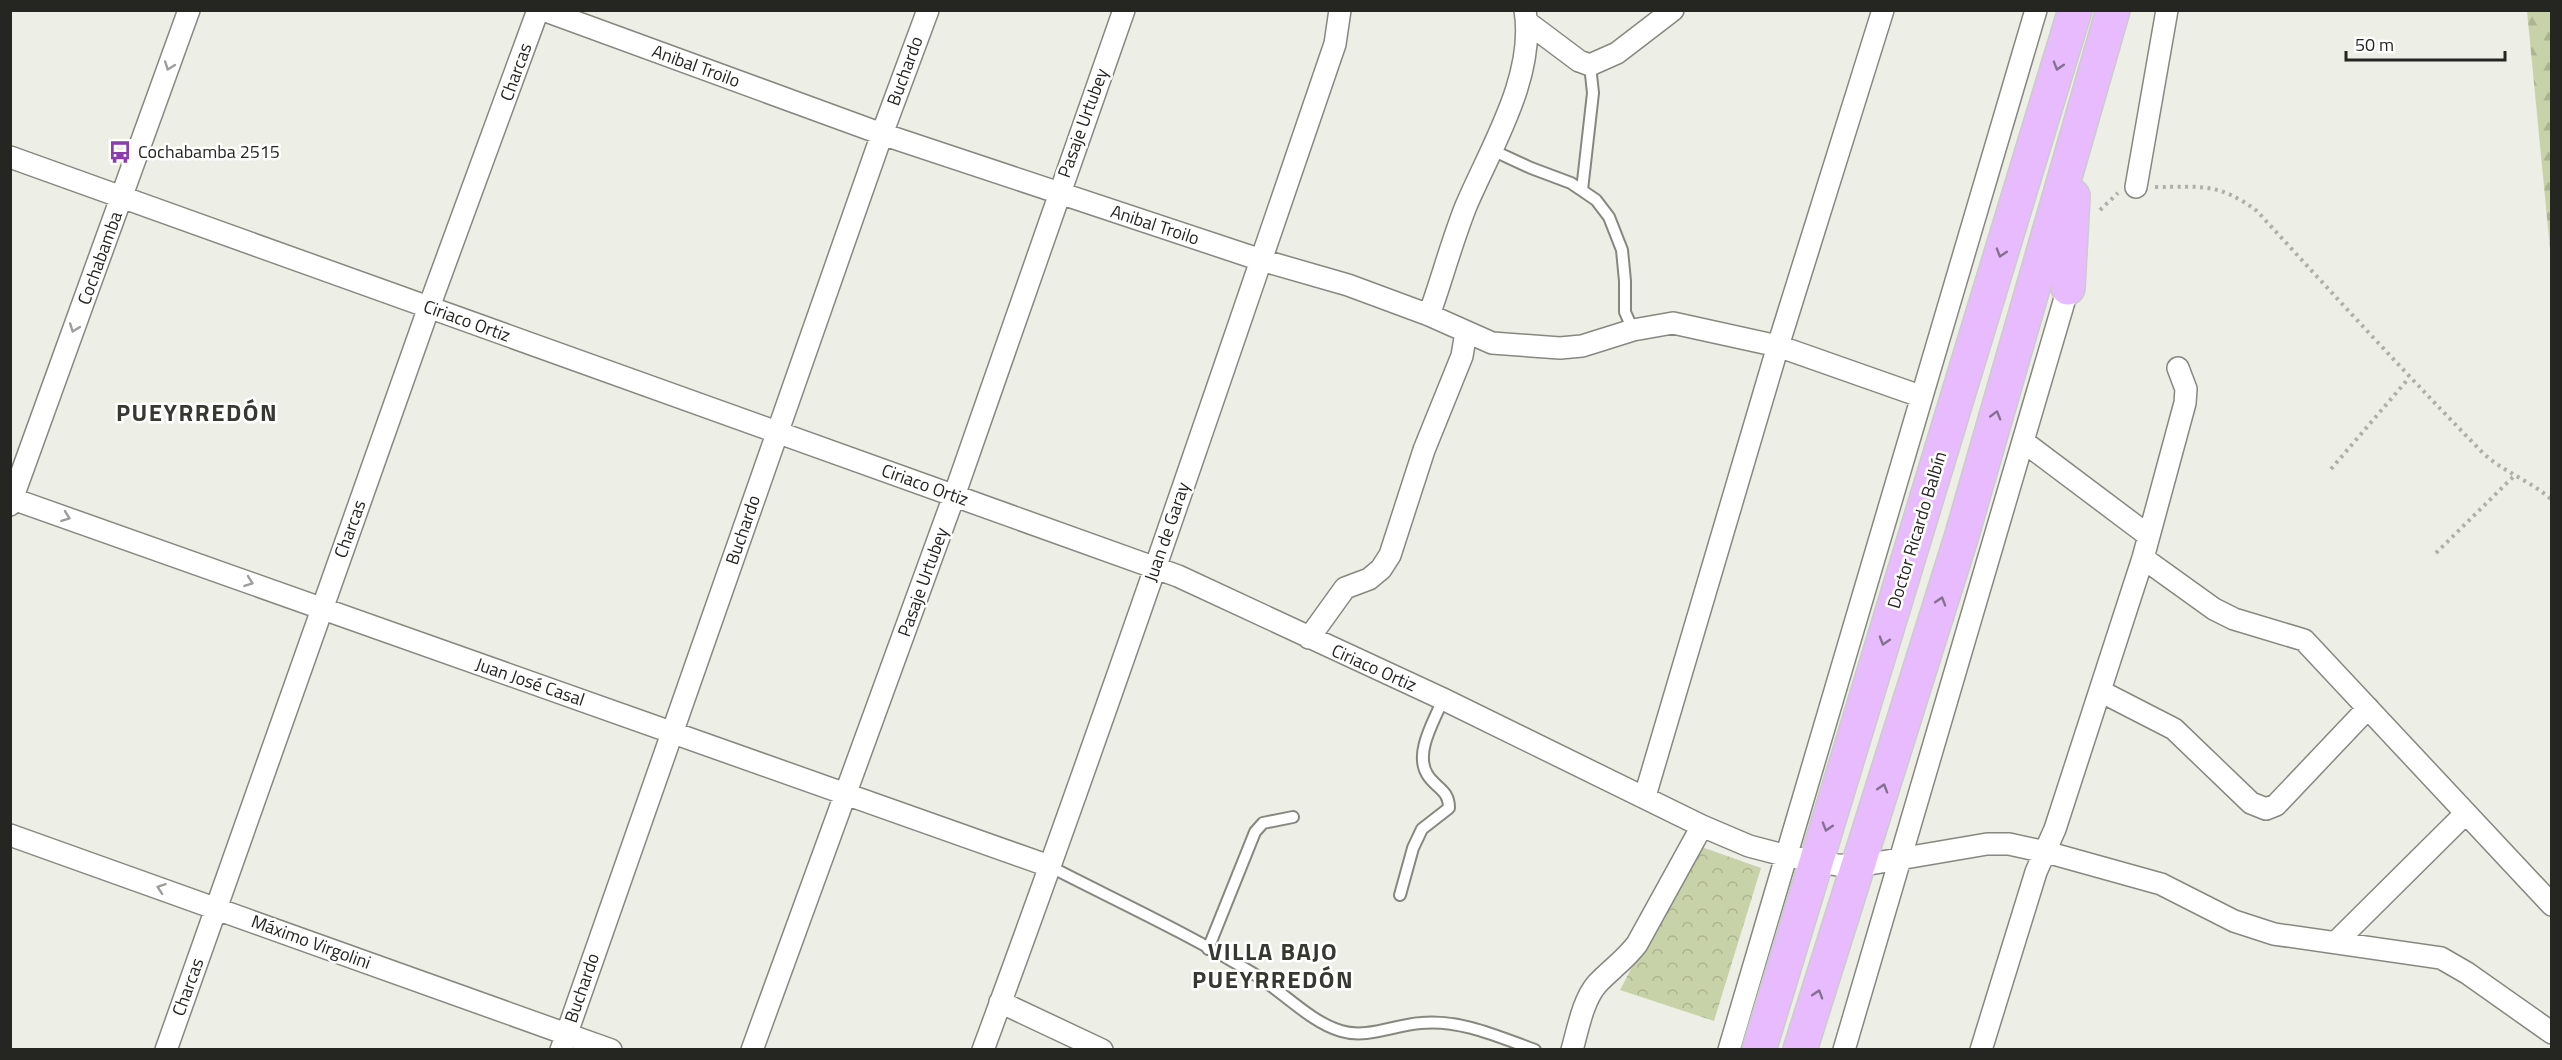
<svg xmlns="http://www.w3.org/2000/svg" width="2562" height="1060" viewBox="0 0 2562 1060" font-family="'Titillium Web',sans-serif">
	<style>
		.forest { fill: url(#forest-firs) }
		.park { fill: url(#park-crowns) }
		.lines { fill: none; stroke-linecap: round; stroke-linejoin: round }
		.service-casing { stroke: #868880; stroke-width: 14 }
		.minor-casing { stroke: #868880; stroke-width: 24 }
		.primary-casing { stroke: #cbcbca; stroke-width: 36 }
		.path { stroke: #aeb0a9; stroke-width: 4; stroke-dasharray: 3 4.5; stroke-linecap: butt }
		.service { stroke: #fff; stroke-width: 10 }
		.minor { stroke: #fff; stroke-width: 21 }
		.primary { stroke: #e8bbfe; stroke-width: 33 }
		.oneway { stroke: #9d9d9c }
		.oneway2 { stroke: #867090 }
		.labels { text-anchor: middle; stroke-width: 5; stroke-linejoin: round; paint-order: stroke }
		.street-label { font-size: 18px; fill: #252622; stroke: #fff }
		.poi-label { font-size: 18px; fill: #252622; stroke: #fff; text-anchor: start }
		.district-label { font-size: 24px; font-weight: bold; letter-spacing: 1.5px; fill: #373931; stroke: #fff }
	</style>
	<defs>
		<pattern id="forest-firs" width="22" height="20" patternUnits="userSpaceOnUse" patternTransform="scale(1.5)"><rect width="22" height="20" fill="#c8d2a8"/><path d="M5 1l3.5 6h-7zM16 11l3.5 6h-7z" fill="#acb490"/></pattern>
		<pattern id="park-crowns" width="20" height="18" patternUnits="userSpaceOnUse" patternTransform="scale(1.5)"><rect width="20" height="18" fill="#c8d2a8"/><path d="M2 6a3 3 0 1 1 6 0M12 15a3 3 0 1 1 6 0" fill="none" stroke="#acb490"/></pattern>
	</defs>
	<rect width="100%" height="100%" fill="#edefe6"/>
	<path class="forest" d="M 2527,11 L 2551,11 L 2551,259 Z"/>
	<path class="park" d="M 1696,845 L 1761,868 L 1714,1021 L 1620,990 Z"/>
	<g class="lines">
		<g class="service-casing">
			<path id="service" d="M 1492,150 L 1531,168 L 1571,183 L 1596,200 L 1609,217 L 1622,250 L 1625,281 L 1625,312 L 1633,330
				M 1582,190 L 1593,93 L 1590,65
				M 1049,866 C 1117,901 1189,934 1254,974 C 1281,990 1310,1022 1341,1031 C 1367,1039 1394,1025 1421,1023 C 1460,1019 1499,1037 1535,1050
				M 1400,895 L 1413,848 L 1422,829 L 1449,808 C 1449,789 1435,788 1427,774 C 1414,752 1435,720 1443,699
				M 1208,949 L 1255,832 L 1263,823 L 1293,817"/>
		</g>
		<g class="minor-casing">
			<path id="minor" d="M 543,10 L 882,134 L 1261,260 L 1348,285 L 1429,315 L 1492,343 L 1560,348 L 1582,346 L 1633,330 L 1673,323 L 1778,346 L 1920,396
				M 1527,22 L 1579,61 L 1590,65 L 1617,53 L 1673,10
				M 10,157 L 1178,576 L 1443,699 L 1702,826 L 1749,846 L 1787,856 L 1837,865 L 1858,866 L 1987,844 L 2009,844 L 2046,852 L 2161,884 L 2234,921 L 2274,934 L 2441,958 L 2467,973 L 2552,1033
				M 2136,187 L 2167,10
				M 1429,315 C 1442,279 1452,241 1466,206 C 1491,147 1536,76 1525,10
				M 2024,442 L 2149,536
				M 10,498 L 1049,866
				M 10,505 L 189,10
				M 2143,558 L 2214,609 L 2234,619 L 2304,640 L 2552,905
				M 1309,638 L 1345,588 L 1369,579 L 1381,569 L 1390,555 L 1424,450 L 1462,356 L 1466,332
				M 2100,691 L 2174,729 L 2251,803 L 2266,809 L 2276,805 L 2368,708
				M 1645,796 L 1778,346 L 1883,10
				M 10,835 L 611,1050
				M 2336,942 L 2466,813
				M 1000,1002 L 1102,1050
				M 166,1050 L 429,307 L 538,10
				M 561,1050 L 882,134 L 928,10
				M 752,1050 L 954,496 L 1124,10
				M 983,1050 C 1106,717 1220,380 1335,44 L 1340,10
				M 1572,1050 C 1578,1029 1583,1000 1597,984 C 1610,970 1625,960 1637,944 L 1702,826
				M 1729,1050 L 2036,10
				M 1844,1050 L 2068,288
				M 1981,1050 L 2036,872 L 2055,829 L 2143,558 L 2185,403 L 2186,389 L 2178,368"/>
		</g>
		<g class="primary-casing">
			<path id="primary" d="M 2068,288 L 2073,196
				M 1759,1050 L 2075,10
				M 1800,1050 L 1961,538 L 2113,10"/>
		</g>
		<path class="path" d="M 2155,187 C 2201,187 2218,182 2257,211 C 2331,292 2405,373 2481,451 C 2502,472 2530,480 2552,500
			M 2100,210 L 2118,193
			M 2331,469 L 2409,378
			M 2436,553 L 2514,476"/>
		<use href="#service" class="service"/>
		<use href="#minor" class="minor"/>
		<use href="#primary" class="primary"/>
	</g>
	<defs><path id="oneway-chevron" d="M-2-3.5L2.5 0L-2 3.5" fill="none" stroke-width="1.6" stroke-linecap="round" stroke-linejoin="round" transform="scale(1.5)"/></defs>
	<g class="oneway">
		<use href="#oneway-chevron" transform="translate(169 66) rotate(110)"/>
		<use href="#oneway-chevron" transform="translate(74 328) rotate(110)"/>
		<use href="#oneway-chevron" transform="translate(66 517) rotate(20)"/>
		<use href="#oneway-chevron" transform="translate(249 582) rotate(20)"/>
		<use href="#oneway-chevron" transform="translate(161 888) rotate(-161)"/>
	</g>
	<g class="oneway2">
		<use href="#oneway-chevron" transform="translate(2058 66) rotate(107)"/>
		<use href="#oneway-chevron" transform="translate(2001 253) rotate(107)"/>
		<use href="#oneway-chevron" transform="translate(1996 415) rotate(-74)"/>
		<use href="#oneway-chevron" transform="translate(1941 601) rotate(-73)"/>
		<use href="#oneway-chevron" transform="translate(1884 641) rotate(107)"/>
		<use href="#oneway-chevron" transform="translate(1883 788) rotate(-73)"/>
		<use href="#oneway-chevron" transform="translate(1827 827) rotate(107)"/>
		<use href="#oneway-chevron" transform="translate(1818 994) rotate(-73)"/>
	</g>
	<defs>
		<g id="bus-bare" transform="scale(1.8)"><path d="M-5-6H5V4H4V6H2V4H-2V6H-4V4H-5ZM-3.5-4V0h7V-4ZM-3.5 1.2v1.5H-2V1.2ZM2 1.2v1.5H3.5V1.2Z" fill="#8b3dae" stroke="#fff" stroke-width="2.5" paint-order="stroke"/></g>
	</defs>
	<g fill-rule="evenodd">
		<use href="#bus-bare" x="120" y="152"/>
	</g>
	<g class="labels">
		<g class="street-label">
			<text transform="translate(696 66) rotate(20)" y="6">Anibal Troilo</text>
			<text transform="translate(905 71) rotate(-70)" y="6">Buchardo</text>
			<text transform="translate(516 72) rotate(-70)" y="6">Charcas</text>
			<text transform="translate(1083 123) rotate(-70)" y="6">Pasaje Urtubey</text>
			<text transform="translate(1155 225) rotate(18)" y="6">Anibal Troilo</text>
			<text transform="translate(100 258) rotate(-70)" y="6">Cochabamba</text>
			<text transform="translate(467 321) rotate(20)" y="6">Ciriaco Ortiz</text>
			<text transform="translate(925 485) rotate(20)" y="6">Ciriaco Ortiz</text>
			<text transform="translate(350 529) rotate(-70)" y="6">Charcas</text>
			<text transform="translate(743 530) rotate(-71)" y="6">Buchardo</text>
			<text transform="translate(1917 530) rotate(-73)" y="6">Doctor Ricardo Balbín</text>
			<text transform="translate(1167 532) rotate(-71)" y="6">Juan de Garay</text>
			<text transform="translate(923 582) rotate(-70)" y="6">Pasaje Urtubey</text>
			<text transform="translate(1374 668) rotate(24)" y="6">Ciriaco Ortiz</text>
			<text transform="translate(530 682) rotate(19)" y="6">Juan José Casal</text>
			<text transform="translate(311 942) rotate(20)" y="6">Máximo Virgolini</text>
			<text transform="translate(188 987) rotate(-70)" y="6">Charcas</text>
			<text transform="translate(582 988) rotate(-71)" y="6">Buchardo</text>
		</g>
		<g class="poi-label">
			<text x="138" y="158">Cochabamba 2515</text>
		</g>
		<g class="district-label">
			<text x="197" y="421">PUEYRREDÓN</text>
			<text x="1273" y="960">VILLA BAJO<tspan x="1273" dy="28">PUEYRREDÓN</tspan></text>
		</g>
	</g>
	<rect width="2562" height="1060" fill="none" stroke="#252622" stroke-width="24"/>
	<path d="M2346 51v9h159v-9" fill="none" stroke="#252622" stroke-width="3"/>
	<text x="2355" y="51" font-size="18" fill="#252622" stroke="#ffffff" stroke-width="4.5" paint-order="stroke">50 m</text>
</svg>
